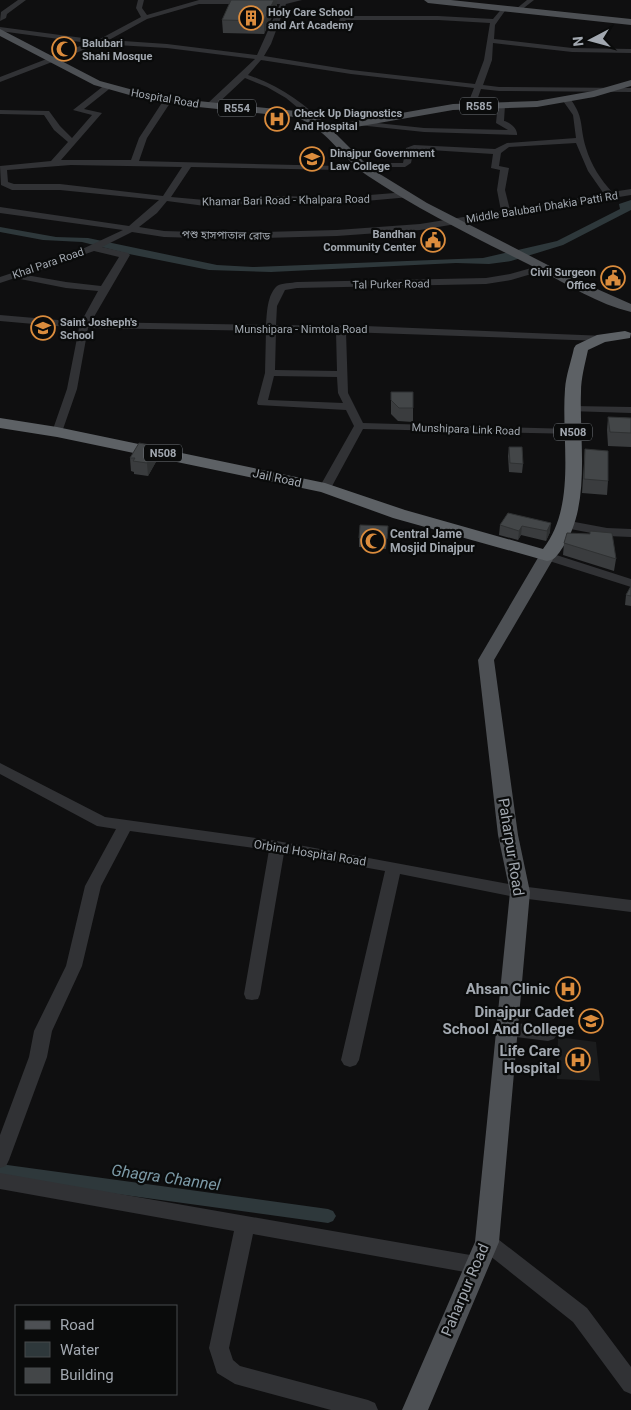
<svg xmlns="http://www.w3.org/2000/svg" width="631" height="1410" viewBox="0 0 631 1410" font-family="Roboto,'Noto Sans Bengali',sans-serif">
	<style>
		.built { fill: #1b1c1d }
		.water { fill: #2e383b }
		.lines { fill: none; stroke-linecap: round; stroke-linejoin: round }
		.canal { fill: #2e383b; fill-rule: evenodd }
		.minor { fill: #313235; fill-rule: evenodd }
		.major { fill: #4d5054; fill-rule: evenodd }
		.highway { fill: #5d6165; fill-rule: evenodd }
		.wall { fill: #3a3c3e }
		.shaded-wall { fill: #2f3132 }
		.building { fill: #434648; stroke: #2f3132 }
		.labels { text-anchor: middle; stroke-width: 4.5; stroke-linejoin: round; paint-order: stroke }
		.far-poi-label { font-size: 11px; font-weight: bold; fill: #a2a8b0; stroke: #0a0b0b; text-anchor: start }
		.far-street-label { font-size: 11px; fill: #a2a8b0; stroke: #0a0b0b }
		.shield { fill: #0a0b0b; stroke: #74797e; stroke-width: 1 }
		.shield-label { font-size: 11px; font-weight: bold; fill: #a2a8b0 }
		.street-label { font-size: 12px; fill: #a2a8b0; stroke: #0a0b0b }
		.poi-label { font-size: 12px; font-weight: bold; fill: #a2a8b0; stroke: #0a0b0b; text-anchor: start }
		.near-street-label { font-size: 15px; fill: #a2a8b0; stroke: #0a0b0b }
		.near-poi-label { font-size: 15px; font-weight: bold; fill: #a2a8b0; stroke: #0a0b0b; text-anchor: end }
		.near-water-label { font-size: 16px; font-style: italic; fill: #7c9aa7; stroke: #0a0b0b }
	</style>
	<rect width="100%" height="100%" fill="#0f0f10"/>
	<path class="built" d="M 558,1037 L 596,1042 L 600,1081 L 557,1079 Z"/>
	<path class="water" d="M 631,200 L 631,210 L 563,245 L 511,261 L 489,264 L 456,263 L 271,272 L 209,270 L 129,254 L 82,242 L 43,240 L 0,232 L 0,227 L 56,237 L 88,238 L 217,265 L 253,267 L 483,258 L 557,241 L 620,209 L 619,204 Z"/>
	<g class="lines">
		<path class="canal" d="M 0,1164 L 328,1209 L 333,1211 L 336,1216 L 333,1221 L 328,1223 L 0,1178 Z"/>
		<path class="minor" d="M 18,0 L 26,0 L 7,14 L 6,18 L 0,21 L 1,12 Z
			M 138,0 L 144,0 L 142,8 L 147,15 L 199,0 L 302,0 L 286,4 L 271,44 L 264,56 L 351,70 L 475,84 L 484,60 L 490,23 L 438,20 L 346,20 L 343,25 L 341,26 L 338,24 L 340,18 L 343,16 L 438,16 L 493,19 L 504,6 L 507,8 L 495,25 L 494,39 L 572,48 L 631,49 L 631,53 L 572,52 L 493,43 L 492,60 L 483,85 L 499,87 L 631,88 L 631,92 L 499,91 L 481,89 L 475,106 L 471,108 L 467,106 L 474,88 L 351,74 L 261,60 L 248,75 C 281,86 304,104 329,127 L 330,129 L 326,131 L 286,98 L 267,87 L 245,78 L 214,107 L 208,107 L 208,103 L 255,59 L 167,48 L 99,44 L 0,82 L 0,77 L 88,43 L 0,31 L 0,27 L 98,40 L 141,17 L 136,8 ZM 199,4 L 280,4 L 257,55 L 167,44 L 109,40 L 147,19 Z
			M 527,0 L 534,0 L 520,11 L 516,11 L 516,9 Z
			M 106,84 L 113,86 L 84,109 L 102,113 L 61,160 L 131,160 L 139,138 L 165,98 L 168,98 L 172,100 L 147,138 L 139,161 L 339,166 L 358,163 L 403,163 L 406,148 L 414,145 L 495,149 L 507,143 L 576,138 L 573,115 L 561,98 L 568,96 C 585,117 579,125 586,148 C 591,165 601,180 612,192 L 631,189 L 631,195 L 420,230 L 337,236 L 232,239 L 164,237 L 132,232 L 102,247 L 128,253 L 130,255 L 91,322 L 266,325 C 267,313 267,295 277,286 C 281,283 292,283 297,282 L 486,278 L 510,274 L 542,265 L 547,268 L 545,270 L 511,280 L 486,284 L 297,288 L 285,290 L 277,306 L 276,325 L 365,326 L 606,336 L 607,338 L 602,341 L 346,332 L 348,393 L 363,423 L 573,429 L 577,430 L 578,432 L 577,434 L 363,429 L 331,488 L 325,491 L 319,488 L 354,426 L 346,410 L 258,405 L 257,403 L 265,373 L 266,331 L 88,328 L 77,389 L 62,432 L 61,434 L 53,434 L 52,432 L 67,389 L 79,328 L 0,321 L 0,315 L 81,322 L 98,291 L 66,288 L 15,278 L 0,283 L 0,277 L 78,251 L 123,230 L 0,213 L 0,207 L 129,226 L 159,200 L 60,190 L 12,190 L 1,185 L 0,166 L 51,161 L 68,142 L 54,130 L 44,115 L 0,114 L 0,110 L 49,111 L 60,126 L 72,138 L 92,115 L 73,110 ZM 576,143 L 588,171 L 604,194 L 510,210 L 505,190 L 509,168 L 499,166 L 501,153 L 509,147 ZM 414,149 L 493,154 L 491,168 L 500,170 L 497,190 L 501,211 L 420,224 L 337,230 L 232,233 L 164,231 L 139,227 L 157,213 L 167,201 L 205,206 L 286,202 L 332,204 L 410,197 L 410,193 L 407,192 L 332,198 L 286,196 L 205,200 L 171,197 L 191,167 L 339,170 L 358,167 L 405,167 L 411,163 ZM 71,165 L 182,167 L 163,196 L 60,184 L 14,184 L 8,182 L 7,170 ZM 94,251 L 119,257 L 101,286 L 66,282 L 26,275 ZM 276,331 L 336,332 L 337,371 L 275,370 ZM 274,376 L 337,377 L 338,393 L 343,403 L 268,400 Z
			M 498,103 L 505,105 L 504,121 C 510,122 518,129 517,135 L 424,132 L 358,125 L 354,123 L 358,121 L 424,128 L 508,130 L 496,123 Z
			M 573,406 L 631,407 L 631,413 L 569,411 L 568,409 Z
			M 564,520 L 607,528 L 631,529 L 631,537 L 607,536 L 560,527 L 558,524 Z
			M 547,552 L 631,579 L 631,587 L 543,559 L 541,556 Z
			M 0,763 L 105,817 L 277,841 L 520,886 L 631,900 L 631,912 L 520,898 L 400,874 L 359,1060 L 356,1065 L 350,1067 L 344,1065 L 341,1060 L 385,871 L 284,853 L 260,994 L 258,999 L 252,1000 L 246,999 L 244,994 L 269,850 L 130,831 L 101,886 L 82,966 L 52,1031 L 47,1057 L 9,1160 L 6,1166 L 0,1168 L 0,1135 L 29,1057 L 34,1031 L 66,966 L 85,886 L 116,829 L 97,826 L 0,774 Z
			M 507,1022 L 548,1027 L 554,1029 L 557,1034 L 554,1039 L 548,1041 L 507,1036 L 501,1034 L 498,1029 L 501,1024 Z
			M 0,1173 L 476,1256 L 483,1259 L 486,1265 L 483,1271 L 476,1274 L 253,1234 L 229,1348 L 233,1360 L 240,1366 L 368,1400 L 375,1403 L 378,1410 L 331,1410 L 235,1384 L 217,1373 L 209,1348 L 234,1231 L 0,1189 Z
			M 487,1233 L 494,1236 L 587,1308 L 631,1367 L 631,1394 L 624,1391 L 573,1322 L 480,1248 L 477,1242 L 480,1236 Z"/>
		<path class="major" d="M 424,0 L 451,0 L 631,19 L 631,25 L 428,3 Z
			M 0,29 L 100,81 L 137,91 L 179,99 L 296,111 L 310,115 L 327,126 L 453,104 L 537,101 L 593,91 L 631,80 L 631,86 L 594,97 L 537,107 L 453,110 L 333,131 L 370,168 L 427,203 L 579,281 L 631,304 L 631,312 C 598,304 568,285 538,269 C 480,240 422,212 368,176 C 341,158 326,127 295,117 L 179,105 L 133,96 L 94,85 L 0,36 Z
			M 547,551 L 553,553 L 555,556 L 494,660 L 518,835 L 530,892 L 499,1242 L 428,1410 L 402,1410 L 475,1242 L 510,892 L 498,835 L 478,660 L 539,556 L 541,553 Z"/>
		<path class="highway" d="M 625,331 L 631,333 L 630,338 L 605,342 L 588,350 C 585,364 581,378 581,392 C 579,441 592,508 561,550 C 557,556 554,560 547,561 L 393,518 L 321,492 L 57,437 L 0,428 L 0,418 L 57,427 L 325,483 L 405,510 L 543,549 C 577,505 561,441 565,389 C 566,375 571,362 574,348 L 576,345 L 597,335 Z"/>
	</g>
	<path class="wall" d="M 277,6 L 264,34 L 223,33 L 222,20 Z
		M 391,392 L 413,408 L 413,422 L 398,421 L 391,414 Z
		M 608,417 L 631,418 L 631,447 L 608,446 L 607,430 Z
		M 156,446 L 157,460 L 148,476 L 134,474 L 134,472 L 131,471 L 130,458 Z
		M 509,447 L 523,464 L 522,473 L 509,472 L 508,456 Z
		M 585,449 L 608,481 L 607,495 L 582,493 L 584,463 Z
		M 508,513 L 550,532 L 546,541 L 521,535 L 518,540 L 499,535 L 500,525 Z
		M 590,534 L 616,559 L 614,571 L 563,555 L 564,543 Z
		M 387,536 L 386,549 L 359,547 L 359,538 Z
		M 631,586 L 631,606 L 625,605 L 626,595 Z"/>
	<path class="shaded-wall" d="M 274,0 L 277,0 L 277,6 L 264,34 L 264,21 Z
		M 156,446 L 157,460 L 148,476 L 147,463 Z
		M 551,523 L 550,532 L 546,541 L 547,531 Z
		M 522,526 L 521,535 L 518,540 L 519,531 Z"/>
	<path class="building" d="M 231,0 L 274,0 L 264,21 L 222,20 Z
		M 391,392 L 413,392 L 413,408 L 399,408 L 391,400 Z
		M 608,417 L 631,418 L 631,433 L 610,432 Z
		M 139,443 L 156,446 L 147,463 L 133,461 L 135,458 L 130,458 Z
		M 509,447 L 522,447 L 523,464 L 510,463 Z
		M 585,449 L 608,451 L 608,481 L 584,479 Z
		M 508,513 L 551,523 L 547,531 L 522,526 L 519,531 L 500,525 Z
		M 360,525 L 388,526 L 387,539 L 359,538 Z
		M 590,531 L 612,533 L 616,559 L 564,543 L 567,533 L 590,534 Z
		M 631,586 L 631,596 L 626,595 Z"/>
	<defs>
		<g id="building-ring" transform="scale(1.25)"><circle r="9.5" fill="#0a0b0b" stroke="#db8c3d" stroke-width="1.5"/><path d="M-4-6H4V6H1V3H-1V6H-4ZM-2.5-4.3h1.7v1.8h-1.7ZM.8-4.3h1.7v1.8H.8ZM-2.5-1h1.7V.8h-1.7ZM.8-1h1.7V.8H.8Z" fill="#db8c3d"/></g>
		<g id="mosque-ring" transform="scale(1.25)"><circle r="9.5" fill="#0a0b0b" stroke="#db8c3d" stroke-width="1.5"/><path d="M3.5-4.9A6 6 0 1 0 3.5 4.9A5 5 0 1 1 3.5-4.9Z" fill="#db8c3d"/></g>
		<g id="hospital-ring" transform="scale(1.25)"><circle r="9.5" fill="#0a0b0b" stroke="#db8c3d" stroke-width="1.5"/><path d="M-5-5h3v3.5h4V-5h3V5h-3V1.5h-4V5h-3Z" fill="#db8c3d"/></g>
		<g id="school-ring" transform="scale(1.25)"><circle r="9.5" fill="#0a0b0b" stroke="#db8c3d" stroke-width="1.5"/><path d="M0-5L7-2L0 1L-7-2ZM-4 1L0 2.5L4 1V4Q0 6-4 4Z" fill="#db8c3d"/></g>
		<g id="civic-ring" transform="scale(1.25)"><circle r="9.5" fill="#0a0b0b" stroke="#db8c3d" stroke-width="1.5"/><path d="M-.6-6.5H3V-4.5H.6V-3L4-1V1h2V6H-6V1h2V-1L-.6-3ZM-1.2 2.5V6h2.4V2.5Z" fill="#db8c3d"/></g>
	</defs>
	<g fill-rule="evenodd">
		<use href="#building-ring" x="251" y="18"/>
		<use href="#mosque-ring" x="64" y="49"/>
		<use href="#hospital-ring" x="277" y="119"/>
		<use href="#school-ring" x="312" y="159"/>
		<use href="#civic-ring" x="433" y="240"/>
		<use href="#civic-ring" x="613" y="278"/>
		<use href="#school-ring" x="43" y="328"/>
		<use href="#mosque-ring" x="373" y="541"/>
		<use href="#hospital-ring" x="568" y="989"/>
		<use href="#school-ring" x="591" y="1021"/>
		<use href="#hospital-ring" x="578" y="1060"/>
	</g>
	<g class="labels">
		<g class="far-poi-label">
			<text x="268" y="16">Holy Care School<tspan x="268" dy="13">and Art Academy</tspan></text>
			<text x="82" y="47">Balubari<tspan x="82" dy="13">Shahi Mosque</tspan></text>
			<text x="294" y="117">Check Up Diagnostics<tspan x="294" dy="13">And Hospital</tspan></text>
			<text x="330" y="157">Dinajpur Government<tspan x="330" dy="13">Law College</tspan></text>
			<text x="416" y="238" text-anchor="end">Bandhan<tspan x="416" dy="13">Community Center</tspan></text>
			<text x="596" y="276" text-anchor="end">Civil Surgeon<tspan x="596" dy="13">Office</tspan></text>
			<text x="60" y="326">Saint Josheph's<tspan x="60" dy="13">School</tspan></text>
		</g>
		<g class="far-street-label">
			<text transform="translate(165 98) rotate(10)" y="4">Hospital Road</text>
			<text transform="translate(286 200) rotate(-1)" y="4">Khamar Bari Road - Khalpara Road</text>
			<text transform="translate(542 207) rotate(-9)" y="4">Middle Balubari Dhakia Patti Rd</text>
			<text transform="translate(226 235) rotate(1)" y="4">পশু হাসপাতাল রোড</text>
			<text transform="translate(48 263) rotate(-19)" y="4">Khal Para Road</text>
			<text transform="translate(391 284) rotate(-1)" y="4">Tal Purker Road</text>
			<text x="301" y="333">Munshipara - Nimtola Road</text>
			<text transform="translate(466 429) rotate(2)" y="4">Munshipara Link Road</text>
		</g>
		<g class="shield">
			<rect x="460" y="97.5" width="38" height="17" rx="4"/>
			<rect x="218" y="99.5" width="38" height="17" rx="4"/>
			<rect x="554" y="423.5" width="38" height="17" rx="4"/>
			<rect x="144" y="444.5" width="38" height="17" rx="4"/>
		</g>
		<g class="shield-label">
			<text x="479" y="110">R585</text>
			<text x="237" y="112">R554</text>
			<text x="573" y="436">N508</text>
			<text x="163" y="457">N508</text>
		</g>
		<g class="street-label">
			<text transform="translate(277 478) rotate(12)" y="4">Jail Road</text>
			<text transform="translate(310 853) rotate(9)" y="4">Orbind Hospital Road</text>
		</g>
		<g class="poi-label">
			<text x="390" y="538">Central Jame<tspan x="390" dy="14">Mosjid Dinajpur</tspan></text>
		</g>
		<g class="near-street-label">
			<text transform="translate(511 847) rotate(81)" y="5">Paharpur Road</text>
			<text transform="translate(465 1290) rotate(-67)" y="5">Paharpur Road</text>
		</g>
		<g class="near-poi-label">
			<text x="550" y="994">Ahsan Clinic</text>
			<text x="574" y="1017">Dinajpur Cadet<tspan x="574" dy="17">School And College</tspan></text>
			<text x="560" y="1056">Life Care<tspan x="560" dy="17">Hospital</tspan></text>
		</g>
		<g class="near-water-label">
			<text transform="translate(166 1177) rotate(8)" y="6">Ghagra Channel</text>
		</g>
	</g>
	<rect x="15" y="1305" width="162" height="90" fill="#0a0b0b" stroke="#474a4d"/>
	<rect x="25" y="1321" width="25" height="8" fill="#4d5054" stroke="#474a4d"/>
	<text x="60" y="1330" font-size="15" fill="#a2a8b0">Road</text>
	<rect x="25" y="1342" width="25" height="15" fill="#2e383b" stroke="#474a4d"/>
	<text x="60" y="1355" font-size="15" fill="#a2a8b0">Water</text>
	<rect x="25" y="1368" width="25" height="15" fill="#434648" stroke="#474a4d"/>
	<text x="60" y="1380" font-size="15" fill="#a2a8b0">Building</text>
	<g transform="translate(591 40) rotate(264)" stroke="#0a0b0b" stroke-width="4" paint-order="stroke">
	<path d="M0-4L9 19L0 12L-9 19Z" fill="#a2a8b0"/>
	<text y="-8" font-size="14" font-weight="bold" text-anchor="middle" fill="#a2a8b0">N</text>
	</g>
</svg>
